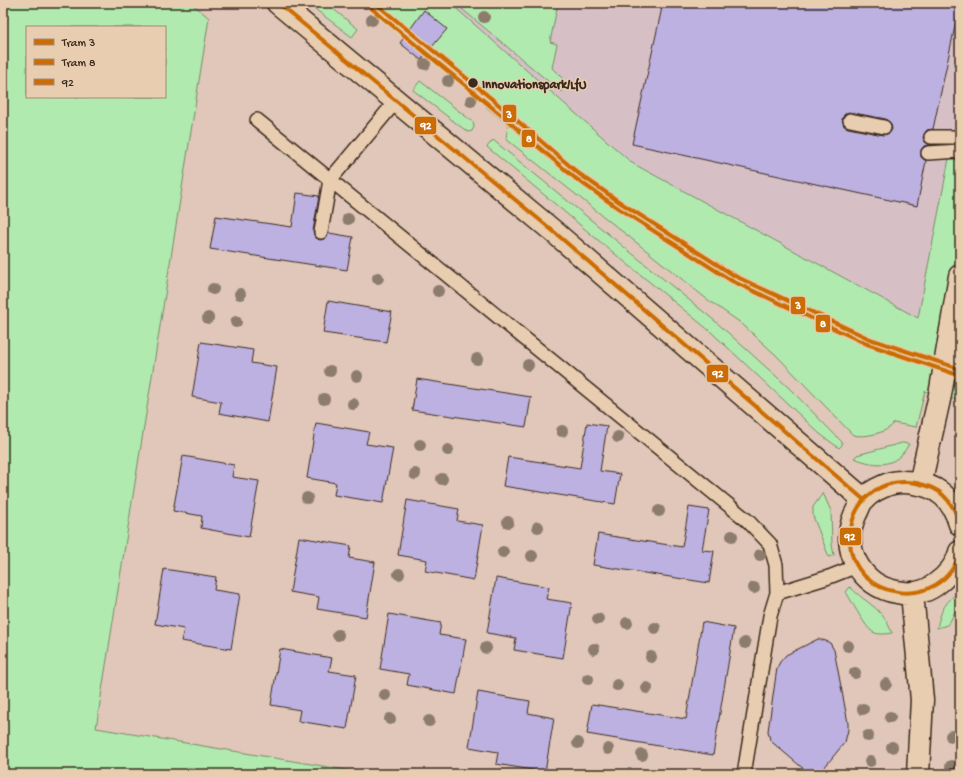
<svg xmlns="http://www.w3.org/2000/svg" width="963" height="777" viewBox="0 0 963 777" font-family="'Gochi Hand',sans-serif">
	<style>
		.built { fill: #d6c0c6 }
		.green { fill: #b1eaae; stroke: #768a66; fill-rule: evenodd }
		.building { fill: #bdb1e2; stroke: #3b2a1e; fill-rule: evenodd }
		.lines { fill: none; stroke-linecap: round; stroke-linejoin: round }
		.service-casing { stroke: #3b2a1e; stroke-width: 16 }
		.minor-casing { stroke: #3b2a1e; stroke-width: 25 }
		.secondary-casing { stroke: #3b2a1e; stroke-width: 25 }
		.service { stroke: #e9cdb0; stroke-width: 13 }
		.minor { stroke: #e9cdb0; stroke-width: 22 }
		.secondary { stroke: #e9cdb0; stroke-width: 22 }
		.bus-1-casing { stroke: #e9cdb0; stroke-width: 7 }
		.bus-1 { stroke: #cb6c06; stroke-width: 4 }
		.tram-1-casing { stroke: #e9cdb0; stroke-width: 7 }
		.tram-2-casing { stroke: #e9cdb0; stroke-width: 7 }
		.tram-1 { stroke: #cb6c06; stroke-width: 4 }
		.tram-2 { stroke: #cb6c06; stroke-width: 4 }
		.tree { fill: #8c7b6c }
		.stop-dot { fill: #3b2a1e; stroke: #e9cdb0; stroke-width: 1.5 }
		.labels { text-anchor: middle; stroke-width: 3; stroke-linejoin: round; paint-order: stroke }
		.stop-label { font-size: 13px; font-weight: bold; fill: #3b2a1e; stroke: #e9cdb0; text-anchor: start }
		.line-badge { stroke: #e9cdb0; stroke-width: 1.5 }
		.badge-label { font-size: 11px; text-anchor: middle; font-weight: bold; fill: #fff }
	</style>
	<rect width="100%" height="100%" fill="#e0c7ba"/>
	<filter id="ink" filterUnits="userSpaceOnUse"><feTurbulence type="fractalNoise" baseFrequency=".025" numOctaves="2"/><feDisplacementMap in="SourceGraphic" scale="8" xChannelSelector="R" yChannelSelector="G"/><feConvolveMatrix kernelMatrix="1 2 1 2 8 2 1 2 1" color-interpolation-filters="sRGB"/></filter>
	<g filter="url(#ink)">
		<path class="built" d="M 450,3 L 960,3 L 960,102 L 918,318 L 632,163 Z"/>
		<path class="green" d="M 3,3 L 191,3 L 209,18 L 96,728 L 370,774 L 3,774 ZM 27,27 L 165,27 L 165,97 L 27,97 Z
			M 307,3 L 326,3 L 358,29 L 352,37 Z
			M 368,3 L 450,3 L 632,163 L 918,318 L 960,102 L 960,401 L 925,391 L 916,427 L 894,423 C 888,433 864,438 853,435 L 776,355 L 741,323 L 708,300 L 642,247 L 506,139 L 508,125 L 486,107 L 487,105 Z
			M 467,3 L 558,3 L 550,42 L 557,44 L 552,68 L 564,80 L 561,92 L 462,9 Z
			M 420,81 L 473,122 L 474,127 L 472,131 L 468,132 L 465,130 L 413,90 Z
			M 493,140 L 716,322 L 788,387 L 842,442 L 842,445 L 839,448 L 820,434 L 710,331 L 604,245 L 487,147 Z
			M 902,443 L 909,444 C 896,468 877,467 854,458 L 857,455 Z
			M 823,493 L 831,511 L 832,545 L 834,555 L 829,557 L 813,516 L 813,507 Z
			M 850,587 C 868,605 882,607 892,633 C 886,634 878,635 873,632 C 866,629 851,600 846,592 Z
			M 960,590 L 960,600 L 951,620 L 947,625 L 937,628 C 941,609 945,603 960,590 Z"/>
		<path class="building" d="M 663,3 L 960,3 L 933,129 L 927,130 L 923,137 L 924,141 L 930,145 L 924,146 L 921,150 L 921,157 L 926,161 L 917,206 L 632,144 ZM 848,112 L 886,119 L 891,124 L 892,129 L 890,133 L 883,135 L 848,128 L 844,126 L 842,119 L 844,115 Z
			M 424,10 L 447,29 L 421,60 L 400,43 Z
			M 297,193 L 319,196 L 313,231 L 314,235 L 316,238 L 320,240 L 324,239 L 329,233 L 353,237 L 347,270 L 210,249 L 216,216 L 292,227 Z
			M 328,301 L 392,312 L 386,342 L 323,333 Z
			M 201,342 L 253,350 L 251,363 L 277,367 L 268,422 L 219,413 L 221,402 L 192,397 Z
			M 417,379 L 531,397 L 526,427 L 412,410 Z
			M 316,423 L 369,432 L 366,444 L 393,448 L 383,503 L 334,495 L 336,483 L 307,478 Z
			M 587,423 L 607,426 L 600,471 L 620,474 L 615,504 L 503,486 L 508,457 L 580,468 Z
			M 183,456 L 234,465 L 232,477 L 259,481 L 249,537 L 201,528 L 202,516 L 173,511 Z
			M 407,500 L 459,509 L 457,521 L 483,525 L 474,580 L 425,571 L 427,560 L 398,555 Z
			M 689,507 L 709,510 L 702,550 L 714,551 L 709,583 L 593,565 L 598,534 L 682,547 Z
			M 299,537 L 351,546 L 349,558 L 375,562 L 366,617 L 317,609 L 319,597 L 290,592 Z
			M 164,569 L 216,577 L 214,590 L 240,594 L 231,649 L 181,641 L 184,629 L 155,624 Z
			M 496,578 L 549,587 L 546,599 L 572,603 L 563,658 L 514,650 L 516,638 L 487,633 Z
			M 389,614 L 441,623 L 439,635 L 466,639 L 456,694 L 407,685 L 409,674 L 380,669 Z
			M 702,622 L 734,628 L 713,755 L 587,734 L 592,704 L 686,719 Z
			M 818,639 L 826,641 L 830,643 L 834,650 L 848,723 L 848,730 L 845,742 L 823,769 L 820,772 L 815,772 L 805,770 L 773,743 L 770,740 L 768,731 L 777,668 L 780,662 L 786,655 Z
			M 280,649 L 332,658 L 329,671 L 356,675 L 347,729 L 298,721 L 300,710 L 271,705 Z
			M 478,692 L 530,701 L 528,713 L 554,718 L 545,772 L 496,764 L 498,752 L 469,747 Z"/>
		<g class="lines">
			<g class="service-casing">
				<path id="service" d="M 257,120 L 748,521 L 770,544 L 776,565 L 777,593 L 770,616 L 744,774
					M 850,120 L 884,127
					M 931,137 L 960,137
					M 928,153 L 960,151
					M 321,232 L 330,180 L 396,101
					M 777,593 L 829,577 L 857,566"/>
			</g>
			<g class="minor-casing">
				<path id="minor" d="M 920,484 L 940,395 L 960,276"/>
			</g>
			<g class="secondary-casing">
				<path id="secondary" d="M 278,3 L 553,231 L 863,499
					M 960,524 C 953,500 939,486 914,483 C 903,481 894,481 884,486 C 877,489 869,493 864,499 C 860,502 858,510 855,515 C 840,549 861,586 897,592 C 910,595 924,593 935,585 C 946,577 957,566 960,552
					M 912,593 L 922,700 L 918,774"/>
			</g>
			<use href="#service" class="service"/>
			<use href="#minor" class="minor"/>
			<use href="#secondary" class="secondary"/>
			<g class="bus-1-casing">
				<path id="bus-1" d="M 278,3 L 553,231 L 863,499
					M 960,524 C 956,513 952,503 943,495 C 936,488 926,485 916,483 C 879,477 850,502 850,540 C 851,601 942,614 960,552"/>
			</g>
			<use href="#bus-1" class="bus-1"/>
			<g class="tram-1-casing">
				<path id="tram-1" d="M 375,3 L 492,99 L 578,173 L 621,203 L 735,276 L 870,339 L 960,369"/>
			</g>
			<g class="tram-2-casing">
				<path id="tram-2" d="M 371,8 L 488,104 L 575,178 L 618,208 L 732,281 L 867,344 L 958,375"/>
			</g>
			<use href="#tram-1" class="tram-1"/>
			<use href="#tram-2" class="tram-2"/>
		</g>
		<g class="tree">
			<circle cx="484" cy="17" r="6"/>
			<circle cx="372" cy="20" r="6"/>
			<circle cx="425" cy="64" r="6"/>
			<circle cx="448" cy="81" r="6"/>
			<circle cx="471" cy="101" r="6"/>
			<circle cx="348" cy="219" r="6"/>
			<circle cx="378" cy="278" r="6"/>
			<circle cx="213" cy="289" r="6"/>
			<circle cx="438" cy="291" r="6"/>
			<circle cx="240" cy="294" r="6"/>
			<circle cx="208" cy="318" r="6"/>
			<circle cx="236" cy="322" r="6"/>
			<circle cx="477" cy="359" r="6"/>
			<circle cx="528" cy="365" r="6"/>
			<circle cx="330" cy="371" r="6"/>
			<circle cx="357" cy="376" r="6"/>
			<circle cx="324" cy="399" r="6"/>
			<circle cx="353" cy="404" r="6"/>
			<circle cx="562" cy="431" r="6"/>
			<circle cx="618" cy="437" r="6"/>
			<circle cx="420" cy="445" r="6"/>
			<circle cx="448" cy="450" r="6"/>
			<circle cx="415" cy="474" r="6"/>
			<circle cx="442" cy="479" r="6"/>
			<circle cx="307" cy="498" r="6"/>
			<circle cx="659" cy="511" r="6"/>
			<circle cx="508" cy="522" r="6"/>
			<circle cx="538" cy="527" r="6"/>
			<circle cx="732" cy="536" r="6"/>
			<circle cx="503" cy="552" r="6"/>
			<circle cx="760" cy="555" r="6"/>
			<circle cx="532" cy="556" r="6"/>
			<circle cx="399" cy="574" r="6"/>
			<circle cx="754" cy="588" r="6"/>
			<circle cx="598" cy="619" r="6"/>
			<circle cx="627" cy="623" r="6"/>
			<circle cx="655" cy="628" r="6"/>
			<circle cx="338" cy="635" r="6"/>
			<circle cx="745" cy="643" r="6"/>
			<circle cx="848" cy="646" r="6"/>
			<circle cx="486" cy="648" r="6"/>
			<circle cx="594" cy="649" r="6"/>
			<circle cx="651" cy="657" r="6"/>
			<circle cx="855" cy="673" r="6"/>
			<circle cx="588" cy="679" r="6"/>
			<circle cx="886" cy="684" r="6"/>
			<circle cx="617" cy="685" r="6"/>
			<circle cx="647" cy="688" r="6"/>
			<circle cx="385" cy="695" r="6"/>
			<circle cx="863" cy="709" r="6"/>
			<circle cx="890" cy="717" r="6"/>
			<circle cx="390" cy="719" r="6"/>
			<circle cx="429" cy="721" r="6"/>
			<circle cx="868" cy="736" r="6"/>
			<circle cx="951" cy="736" r="6"/>
			<circle cx="578" cy="743" r="6"/>
			<circle cx="892" cy="747" r="6"/>
			<circle cx="608" cy="749" r="6"/>
			<circle cx="642" cy="755" r="6"/>
			<circle cx="870" cy="761" r="6"/>
			<circle cx="951" cy="766" r="6"/>
		</g>
	</g>
	<circle class="stop-dot" cx="473" cy="83" r="5.5"/>
	<g class="labels">
		<g class="stop-label">
			<text x="482" y="88">Innovationspark/LfU</text>
		</g>
	</g>
	<g class="line-badge">
		<rect x="502" y="104" width="15" height="19" rx="4" fill="#cb6c06"/>
		<rect x="414" y="116" width="23" height="19" rx="4" fill="#cb6c06"/>
		<rect x="521" y="129" width="15" height="19" rx="4" fill="#cb6c06"/>
		<rect x="790" y="296" width="16" height="19" rx="4" fill="#cb6c06"/>
		<rect x="815" y="314" width="16" height="19" rx="4" fill="#cb6c06"/>
		<rect x="706" y="364" width="23" height="19" rx="4" fill="#cb6c06"/>
		<rect x="839" y="527" width="23" height="19" rx="4" fill="#cb6c06"/>
	</g>
	<g class="badge-label">
		<text x="509" y="118">3</text>
		<text x="426" y="129">92</text>
		<text x="529" y="142">8</text>
		<text x="798" y="309">3</text>
		<text x="823" y="327">8</text>
		<text x="718" y="377">92</text>
		<text x="850" y="540">92</text>
	</g>
	<rect width="963" height="777" fill="none" stroke="#e9cdb0" stroke-width="16"/>
	<rect x="8" y="8" width="947" height="761" fill="none" stroke="#3b2a1e" stroke-width="1.5" filter="url(#ink)"/>
	<rect x="26" y="26" width="140" height="72" fill="#e9cdb0" stroke="#a38c76"/>
	<rect x="34" y="39" width="20" height="6" fill="#cb6c06" stroke="#a38c76"/>
	<text x="62" y="46" font-size="12" fill="#3b2a1e">Tram 3</text>
	<rect x="34" y="59" width="20" height="6" fill="#cb6c06" stroke="#a38c76"/>
	<text x="62" y="66" font-size="12" fill="#3b2a1e">Tram 8</text>
	<rect x="34" y="79" width="20" height="6" fill="#cb6c06" stroke="#a38c76"/>
	<text x="62" y="86" font-size="12" fill="#3b2a1e">92</text>
</svg>
